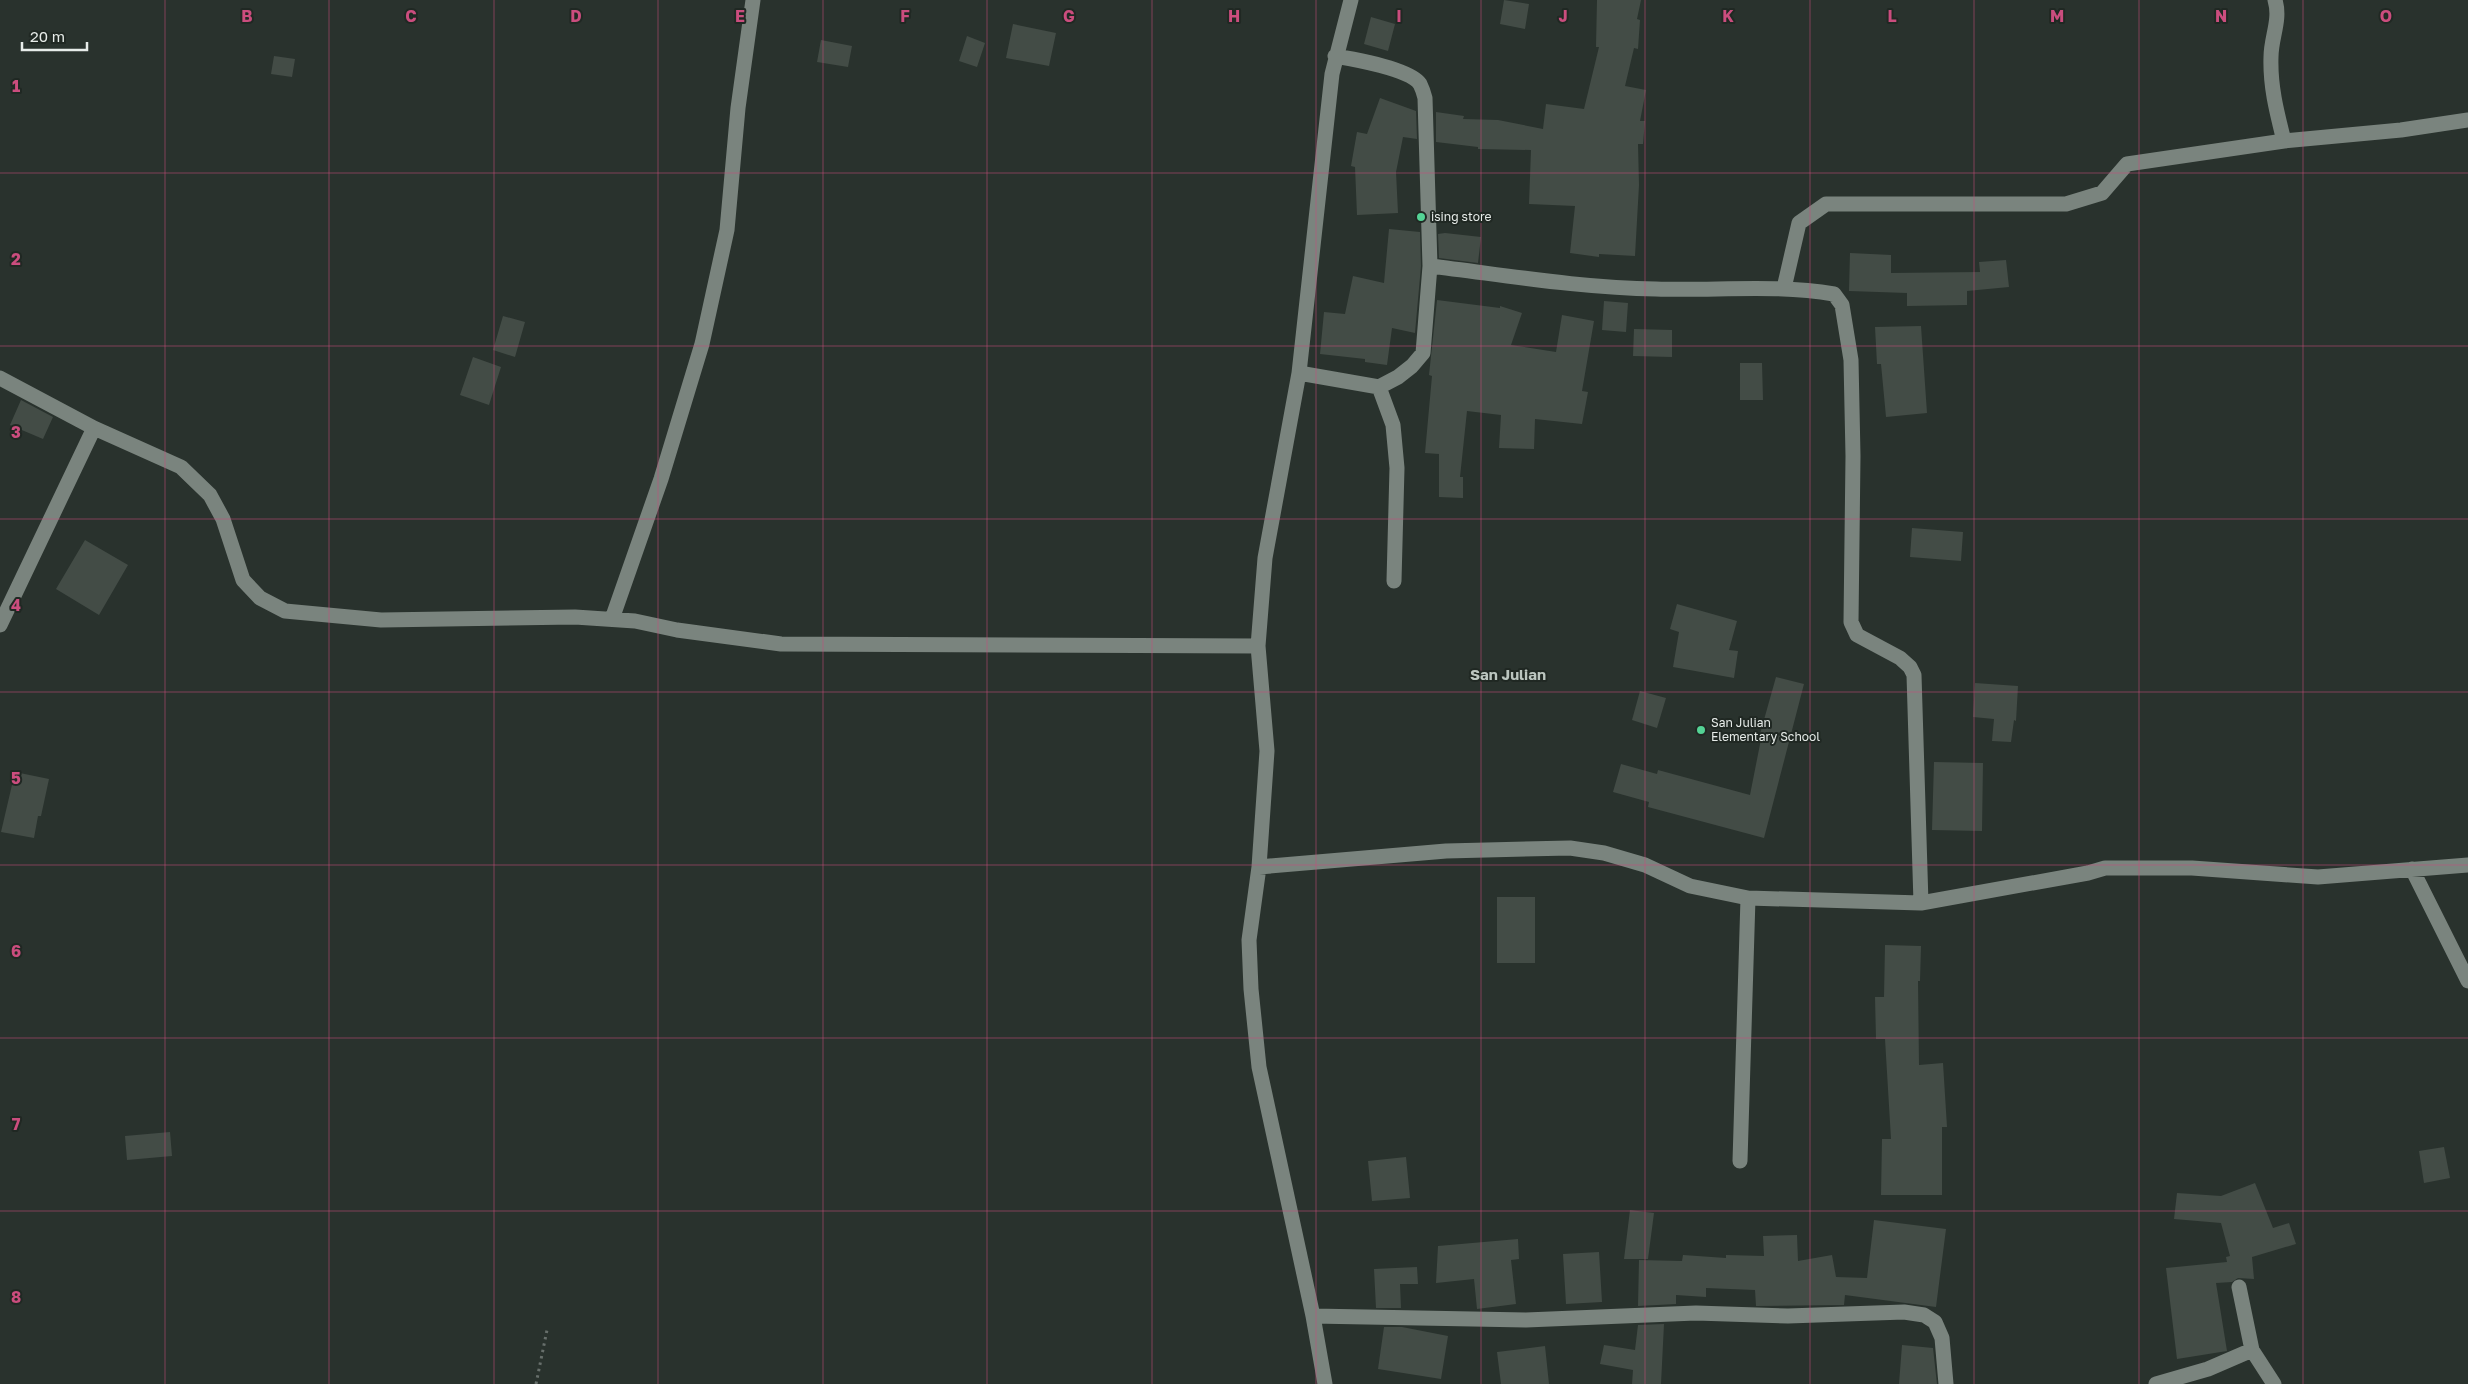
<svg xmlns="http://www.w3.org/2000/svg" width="2468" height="1384" viewBox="0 0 2468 1384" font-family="'Golos Text',sans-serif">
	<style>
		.building { fill: #434c46 }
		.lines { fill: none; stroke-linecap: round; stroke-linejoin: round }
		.path { stroke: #676f6b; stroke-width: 3; stroke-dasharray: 2.5 4; stroke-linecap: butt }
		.street { stroke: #7a847e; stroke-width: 15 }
		.grid { fill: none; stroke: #cb4d7e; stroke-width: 1; stroke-opacity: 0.55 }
		.poi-dot { fill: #54d395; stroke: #202823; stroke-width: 2 }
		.labels { text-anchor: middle; stroke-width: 4; stroke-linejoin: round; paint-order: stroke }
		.poi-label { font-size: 12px; fill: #e7ece9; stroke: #202823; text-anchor: start }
		.quarter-label { font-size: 15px; font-weight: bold; fill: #bbc5bf; stroke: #202823 }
		.grid-label { font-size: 16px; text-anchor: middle; font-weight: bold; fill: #cb4d7e; stroke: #202823; stroke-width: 4; stroke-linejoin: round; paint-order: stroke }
	</style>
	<rect width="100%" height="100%" fill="#29322d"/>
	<path class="building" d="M 1504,0 L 1529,4 L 1525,29 L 1500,24 Z
		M 1597,0 L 1641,0 L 1637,19 L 1640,20 L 1638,49 L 1634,48 L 1625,86 L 1646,90 L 1640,121 L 1645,121 L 1643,144 L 1638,144 L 1639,185 L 1635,256 L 1599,254 L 1599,257 L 1570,253 L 1575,206 L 1529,204 L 1531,150 L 1478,149 L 1478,147 L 1436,142 L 1436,112 L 1464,116 L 1463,119 L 1498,120 L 1543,129 L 1546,104 L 1584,109 L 1599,47 L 1596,47 Z
		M 1371,17 L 1395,24 L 1388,51 L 1364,44 Z
		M 1013,24 L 1056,33 L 1049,66 L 1006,58 Z
		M 967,36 L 985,43 L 977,67 L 959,61 Z
		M 821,40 L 852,46 L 848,67 L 817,62 Z
		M 274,56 L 295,59 L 292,77 L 271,74 Z
		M 1380,98 L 1416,111 L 1417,139 L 1403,137 L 1396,172 L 1398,213 L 1357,215 L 1355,167 L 1351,166 L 1357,132 L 1367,134 Z
		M 1389,229 L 1420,232 L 1421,266 L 1415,333 L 1392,328 L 1387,365 L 1365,362 L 1365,359 L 1320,354 L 1324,312 L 1345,314 L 1353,276 L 1384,283 Z
		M 1445,233 L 1481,237 L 1478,263 L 1439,258 L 1438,234 Z
		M 1850,253 L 1891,255 L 1891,273 L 1980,272 L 1979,262 L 2006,260 L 2009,287 L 1967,291 L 1967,305 L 1907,306 L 1907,293 L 1849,291 Z
		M 1437,300 L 1500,308 L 1500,306 L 1522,313 L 1511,345 L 1556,352 L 1562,315 L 1594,321 L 1582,391 L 1588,392 L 1582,424 L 1535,419 L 1534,449 L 1499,448 L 1501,415 L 1467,411 L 1460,477 L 1463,477 L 1463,498 L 1439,497 L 1439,454 L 1425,453 L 1432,376 L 1429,375 Z
		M 1604,301 L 1628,303 L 1626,332 L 1602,330 Z
		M 503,316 L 525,322 L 515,357 L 493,350 Z
		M 1921,326 L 1927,413 L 1886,417 L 1881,364 L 1877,364 L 1875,327 Z
		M 1634,329 L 1672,330 L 1672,357 L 1633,356 Z
		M 473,357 L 501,367 L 489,405 L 460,395 Z
		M 1740,363 L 1762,363 L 1763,400 L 1740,400 Z
		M 21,400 L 53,417 L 43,439 L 10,425 Z
		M 1912,528 L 1963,532 L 1961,561 L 1910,557 Z
		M 85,540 L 128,565 L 99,615 L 56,589 Z
		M 1677,604 L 1737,621 L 1729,650 L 1738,651 L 1734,678 L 1673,667 L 1679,632 L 1670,629 Z
		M 1776,677 L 1804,684 L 1764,838 L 1648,807 L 1649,802 L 1613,792 L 1621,764 L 1657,774 L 1658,770 L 1750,795 L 1762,734 L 1760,734 Z
		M 1975,683 L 2018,686 L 2016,721 L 2014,720 L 2011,742 L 1992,741 L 1994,719 L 1973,717 Z
		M 1640,691 L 1666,698 L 1657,728 L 1632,720 Z
		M 1934,762 L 1983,763 L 1982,831 L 1932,830 Z
		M 15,772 L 49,779 L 41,816 L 38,816 L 34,838 L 1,832 Z
		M 1497,897 L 1535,897 L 1535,963 L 1497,963 Z
		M 1885,945 L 1921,946 L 1920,981 L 1918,981 L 1919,1065 L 1943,1063 L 1947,1127 L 1942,1127 L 1942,1195 L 1881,1195 L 1882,1139 L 1891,1139 L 1885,1039 L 1876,1039 L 1875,997 L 1884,997 Z
		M 170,1132 L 172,1156 L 127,1160 L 125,1136 Z
		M 2444,1147 L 2450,1178 L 2424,1183 L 2419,1151 Z
		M 1406,1157 L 1410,1198 L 1372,1201 L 1368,1161 Z
		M 2255,1183 L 2273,1228 L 2289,1223 L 2296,1244 L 2252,1257 L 2254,1279 L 2238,1278 L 2232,1282 L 2216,1283 L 2227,1351 L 2177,1359 L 2166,1268 L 2227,1262 L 2226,1257 L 2230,1256 L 2221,1223 L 2174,1219 L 2177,1193 L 2221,1196 Z
		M 1630,1210 L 1654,1213 L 1648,1259 L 1624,1259 Z
		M 1874,1220 L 1946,1229 L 1936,1307 L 1845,1295 L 1844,1305 L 1756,1306 L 1755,1290 L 1706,1288 L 1706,1297 L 1676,1295 L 1676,1304 L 1638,1306 L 1639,1260 L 1682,1261 L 1683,1255 L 1726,1258 L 1726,1255 L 1764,1256 L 1763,1236 L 1797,1235 L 1798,1261 L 1832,1255 L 1836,1277 L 1867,1278 Z
		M 1518,1239 L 1519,1259 L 1511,1260 L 1516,1304 L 1477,1309 L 1474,1279 L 1436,1283 L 1438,1246 Z
		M 1599,1252 L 1602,1302 L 1566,1304 L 1563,1254 Z
		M 1417,1267 L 1418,1284 L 1400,1284 L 1401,1308 L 1376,1308 L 1374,1269 Z
		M 1664,1324 L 1661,1384 L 1632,1384 L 1633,1370 L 1600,1364 L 1604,1345 L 1635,1350 L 1638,1325 Z
		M 1384,1327 L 1402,1327 L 1448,1336 L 1441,1379 L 1378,1369 Z
		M 1902,1345 L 1933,1348 L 1937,1384 L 1899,1384 Z
		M 1545,1346 L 1549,1384 L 1501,1384 L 1497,1352 Z"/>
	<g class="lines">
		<path class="path" d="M 536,1384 L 547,1330"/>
		<path class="street" d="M 2275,0 C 2281,20 2271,37 2271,57 C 2270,87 2277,113 2284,141
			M 1335,56 C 1353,59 1410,69 1420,84 C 1422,88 1424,94 1425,98 L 1430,266 C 1505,275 1581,288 1656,289 C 1715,291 1775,284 1834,294 L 1842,305 L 1851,360 L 1853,456 L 1851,622 L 1857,635 L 1900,658 L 1910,667 L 1914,675 L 1921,903
			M 1784,288 L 1799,223 L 1826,204 L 2066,204 L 2102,193 L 2127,164 L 2284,141 L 2401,130 L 2468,120
			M 1299,373 L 1379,387 L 1398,377 L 1412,366 L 1423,353 L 1430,266
			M 0,378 L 94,428 L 181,467 L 210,495 L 223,519 L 243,580 L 260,598 L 285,611 L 381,620 L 575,617 L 635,621 L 677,630 L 781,644 L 1258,646
			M 1379,387 L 1393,425 L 1397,468 L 1394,581
			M 612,619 L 661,479 L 702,344 L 727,230 L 738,108 L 753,0
			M 0,625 L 94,428
			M 1259,867 L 1446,851 L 1570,848 L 1604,853 L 1645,865 L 1690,886 L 1748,898 L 1921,903 L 2088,873 L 2105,868 L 2192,868 L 2318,877 L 2468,865
			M 2412,869 L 2468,981
			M 1740,1161 L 1748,898
			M 1313,1316 L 1526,1320 L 1696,1313 L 1788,1316 L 1904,1312 L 1924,1315 L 1935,1322 L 1942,1338 L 1946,1384
			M 2252,1350 L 2274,1384
			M 1325,1384 L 1313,1316 L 1259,1067 L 1251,989 L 1249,940 L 1259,867 L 1267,751 L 1258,646 L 1265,558 L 1299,373 L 1332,74 L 1351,0
			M 2156,1384 L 2208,1369 L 2252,1350 L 2239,1287"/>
	</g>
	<path class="grid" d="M 165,0 L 165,1384M 329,0 L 329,1384M 494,0 L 494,1384M 658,0 L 658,1384M 823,0 L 823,1384M 987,0 L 987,1384M 1152,0 L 1152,1384M 1316,0 L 1316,1384M 1481,0 L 1481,1384M 1645,0 L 1645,1384M 1810,0 L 1810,1384M 1974,0 L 1974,1384M 2139,0 L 2139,1384M 2303,0 L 2303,1384M 0,173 L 2468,173M 0,346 L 2468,346M 0,519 L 2468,519M 0,692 L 2468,692M 0,865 L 2468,865M 0,1038 L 2468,1038M 0,1211 L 2468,1211"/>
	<g class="poi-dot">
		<circle cx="1421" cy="217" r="5"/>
		<circle cx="1701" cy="730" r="5"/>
	</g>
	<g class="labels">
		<g class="poi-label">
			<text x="1431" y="221">ising store</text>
			<text x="1711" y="727">San Julian<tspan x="1711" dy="14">Elementary School</tspan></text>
		</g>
		<g class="quarter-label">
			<text x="1508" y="680">San Julian</text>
		</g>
	</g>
	<g class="grid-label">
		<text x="247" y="22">B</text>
		<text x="411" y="22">C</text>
		<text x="576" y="22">D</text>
		<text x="740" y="22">E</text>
		<text x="905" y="22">F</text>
		<text x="1069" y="22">G</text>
		<text x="1234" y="22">H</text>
		<text x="1399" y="22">I</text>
		<text x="1563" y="22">J</text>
		<text x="1728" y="22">K</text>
		<text x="1892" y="22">L</text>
		<text x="2057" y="22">M</text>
		<text x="2221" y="22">N</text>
		<text x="2386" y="22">O</text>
		<text x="16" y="92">1</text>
		<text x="16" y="265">2</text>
		<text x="16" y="438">3</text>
		<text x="16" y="611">4</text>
		<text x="16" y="784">5</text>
		<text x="16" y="957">6</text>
		<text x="16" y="1130">7</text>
		<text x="16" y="1303">8</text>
	</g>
	<path d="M22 42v8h65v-8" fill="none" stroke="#e7ece9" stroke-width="2.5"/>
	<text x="30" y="42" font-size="15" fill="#e7ece9" stroke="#202823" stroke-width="4" paint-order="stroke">20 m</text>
</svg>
